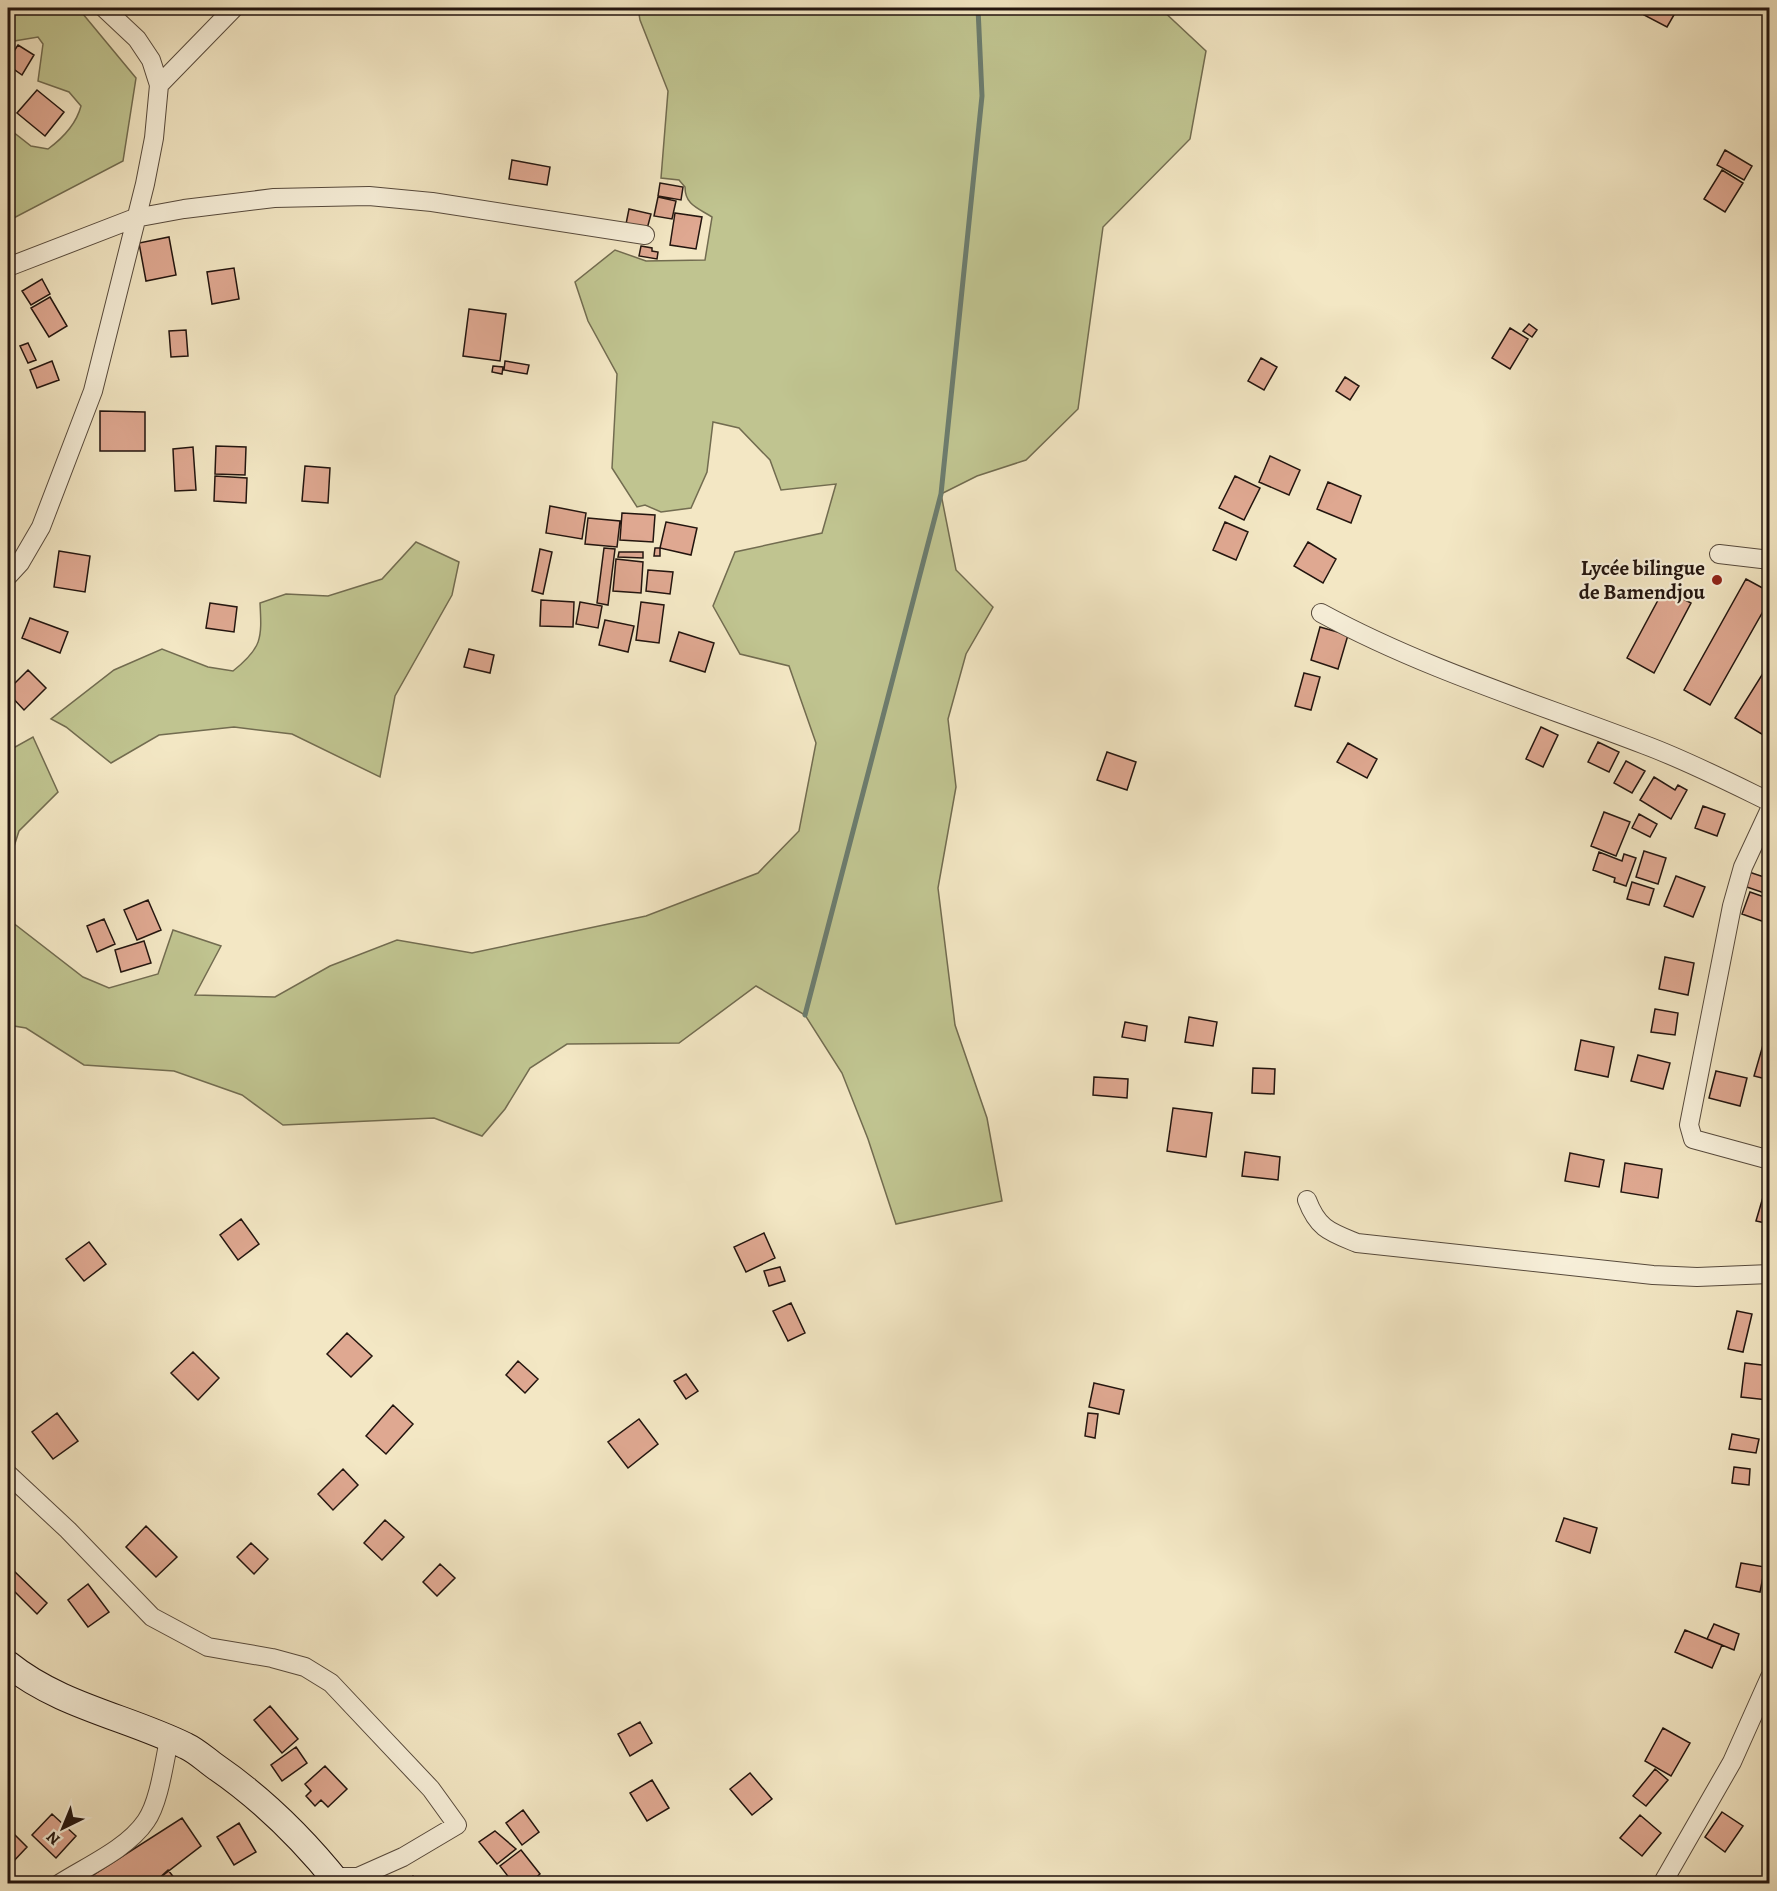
<svg xmlns="http://www.w3.org/2000/svg" width="1777" height="1891" viewBox="0 0 1777 1891" font-family="Alegreya,serif">
	<style>
		.green { fill: #c0c490; stroke: #726c50; stroke-width: 1.5 }
		.lines { fill: none; stroke-linecap: round; stroke-linejoin: round }
		.stream { stroke: #6c7c6e; stroke-width: 5 }
		.building { fill: #dfa891; stroke: #23150f; stroke-width: 1.5 }
		.minor-casing { stroke: #574a3c; stroke-width: 20 }
		.secondary-casing { stroke: #23150f; stroke-width: 28 }
		.minor { stroke: #f7efd9; stroke-width: 18 }
		.secondary { stroke: #f7efd9; stroke-width: 26 }
		.poi-dot { fill: #8f2418; stroke: #f7efd9; stroke-width: 2 }
		.labels { text-anchor: middle; stroke-width: 4.5; stroke-linejoin: round; paint-order: stroke }
		.poi-label { font-size: 21px; font-weight: bold; fill: #23150f; stroke: #f7efd9; text-anchor: end }
	</style>
	<rect width="100%" height="100%" fill="#f3e7c4"/>
	<filter id="stains"><feTurbulence type="fractalNoise" baseFrequency=".00333" numOctaves="4"/><feColorMatrix values="0 0 0 0 .2 0 0 0 0 .09 0 0 0 0 .02 0 0 0 .5 -.17"/></filter>
	<radialGradient id="worn" r=".72"><stop offset=".6" stop-color="#630" stop-opacity="0"/><stop offset="1" stop-color="#630" stop-opacity=".3"/></radialGradient>
	<path class="green" d="M 8,8 L 78,8 L 136,78 L 123,161 L 8,221 L 8,128 L 31,146 L 48,149 C 63,138 76,125 81,106 L 69,92 L 38,81 L 43,44 L 38,37 L 8,42 Z
		M 638,8 L 1160,8 L 1206,51 L 1190,139 L 1103,227 L 1078,409 L 1026,460 L 977,476 L 941,494 L 956,570 L 993,607 L 966,654 L 948,719 L 956,787 L 938,888 L 955,1025 L 987,1118 L 1002,1201 L 896,1224 L 868,1139 L 842,1073 L 805,1015 L 756,986 L 679,1043 L 567,1044 L 530,1068 L 505,1109 L 482,1136 L 434,1118 L 283,1125 L 242,1095 L 174,1071 L 84,1065 L 26,1028 L 8,1025 L 8,919 L 83,977 L 109,988 L 158,974 L 173,930 L 221,946 L 195,995 L 275,997 L 330,966 L 397,940 L 472,953 L 646,916 L 758,873 L 799,831 L 816,743 L 789,666 L 740,654 L 713,606 L 735,552 L 822,533 L 836,484 L 781,490 L 770,460 L 739,428 L 713,422 L 707,472 L 691,508 L 661,512 L 645,505 L 637,507 L 612,468 L 617,374 L 588,321 L 575,282 L 615,250 L 646,261 L 705,260 L 712,217 C 698,208 685,205 685,187 L 679,180 L 661,178 L 668,91 L 640,20 Z
		M 416,542 L 459,562 L 452,595 L 395,696 L 380,777 L 292,734 L 234,727 L 159,735 L 111,763 L 66,727 L 51,719 L 114,670 L 162,649 L 208,667 L 233,671 C 262,648 262,639 260,603 L 286,594 L 328,596 L 382,579 Z
		M 33,737 L 58,792 L 19,831 L 8,865 L 8,751 Z"/>
	<g class="lines">
		<path class="stream" d="M 805,1015 L 941,494 L 982,96 L 978,8"/>
	</g>
	<path class="building" d="M 1648,8 L 1678,8 L 1667,27 L 1644,15 Z
		M 18,45 L 34,55 L 22,75 L 8,65 L 8,60 Z
		M 37,90 L 64,112 L 45,136 L 17,113 Z
		M 1725,150 L 1752,166 L 1744,180 L 1717,165 Z
		M 512,160 L 550,167 L 547,185 L 509,179 Z
		M 1722,170 L 1743,183 L 1725,212 L 1704,199 Z
		M 660,183 L 683,187 L 681,200 L 658,196 Z
		M 658,197 L 676,201 L 672,219 L 654,216 Z
		M 629,209 L 651,214 L 647,229 L 626,224 Z
		M 675,213 L 702,217 L 696,249 L 670,245 Z
		M 169,237 L 176,275 L 146,281 L 139,243 Z
		M 641,246 L 652,248 L 652,251 L 658,252 L 657,259 L 639,256 Z
		M 234,268 L 239,299 L 212,304 L 207,272 Z
		M 42,279 L 50,294 L 31,305 L 22,291 Z
		M 50,297 L 67,326 L 49,337 L 31,308 Z
		M 469,309 L 506,314 L 500,361 L 463,356 Z
		M 1529,324 L 1537,330 L 1532,337 L 1523,331 Z
		M 1510,328 L 1528,339 L 1510,369 L 1492,358 Z
		M 186,330 L 188,356 L 171,357 L 169,331 Z
		M 28,343 L 36,360 L 28,363 L 20,346 Z
		M 1261,358 L 1277,367 L 1264,390 L 1248,381 Z
		M 52,361 L 59,380 L 37,388 L 30,370 Z
		M 505,361 L 529,365 L 527,374 L 504,370 Z
		M 493,366 L 503,367 L 502,374 L 492,372 Z
		M 1345,377 L 1359,386 L 1350,400 L 1336,391 Z
		M 100,411 L 145,412 L 145,451 L 100,451 Z
		M 216,446 L 246,447 L 245,475 L 215,474 Z
		M 193,447 L 196,490 L 175,491 L 173,449 Z
		M 1270,456 L 1300,470 L 1289,495 L 1259,482 Z
		M 305,466 L 330,468 L 328,503 L 302,501 Z
		M 215,476 L 247,478 L 246,503 L 214,501 Z
		M 1235,476 L 1260,488 L 1244,520 L 1219,508 Z
		M 1328,482 L 1361,496 L 1351,523 L 1317,509 Z
		M 550,506 L 586,513 L 582,539 L 546,533 Z
		M 622,513 L 655,515 L 653,542 L 620,540 Z
		M 588,518 L 620,521 L 617,547 L 585,544 Z
		M 666,522 L 697,528 L 691,555 L 660,548 Z
		M 1225,522 L 1248,532 L 1236,560 L 1213,550 Z
		M 1308,542 L 1336,559 L 1323,583 L 1294,566 Z
		M 604,548 L 615,549 L 608,605 L 597,603 Z
		M 655,548 L 660,548 L 660,556 L 654,556 Z
		M 540,549 L 552,552 L 543,594 L 532,591 Z
		M 59,551 L 90,556 L 85,592 L 54,587 Z
		M 619,552 L 643,552 L 643,558 L 618,557 Z
		M 616,559 L 643,562 L 641,593 L 613,591 Z
		M 648,570 L 673,572 L 670,594 L 646,591 Z
		M 1746,579 L 1770,592 L 1770,599 L 1710,705 L 1684,690 Z
		M 1664,589 L 1691,603 L 1654,673 L 1627,658 Z
		M 541,600 L 574,602 L 573,627 L 540,626 Z
		M 580,602 L 602,606 L 598,628 L 576,624 Z
		M 641,602 L 664,605 L 659,643 L 636,640 Z
		M 210,603 L 237,607 L 234,632 L 206,628 Z
		M 30,618 L 68,632 L 60,653 L 22,638 Z
		M 605,620 L 634,626 L 628,652 L 599,645 Z
		M 1320,627 L 1348,635 L 1338,669 L 1311,660 Z
		M 679,632 L 714,643 L 705,672 L 670,661 Z
		M 469,649 L 494,655 L 490,673 L 464,667 Z
		M 1770,662 L 1770,728 L 1765,736 L 1735,718 Z
		M 28,670 L 46,688 L 24,710 L 8,693 L 8,690 Z
		M 1304,673 L 1320,677 L 1311,710 L 1295,706 Z
		M 1541,727 L 1558,735 L 1543,767 L 1526,759 Z
		M 1598,742 L 1619,752 L 1609,772 L 1588,762 Z
		M 1348,743 L 1377,759 L 1367,778 L 1337,762 Z
		M 1107,752 L 1136,762 L 1127,790 L 1097,780 Z
		M 1626,761 L 1645,771 L 1632,793 L 1614,783 Z
		M 1654,777 L 1675,790 L 1678,785 L 1687,790 L 1671,819 L 1640,800 Z
		M 1703,806 L 1725,814 L 1717,836 L 1695,828 Z
		M 1604,812 L 1630,822 L 1616,856 L 1591,846 Z
		M 1639,814 L 1657,824 L 1650,837 L 1632,828 Z
		M 1644,851 L 1666,858 L 1658,884 L 1636,877 Z
		M 1599,852 L 1622,861 L 1624,854 L 1636,858 L 1626,886 L 1614,882 L 1615,878 L 1593,870 Z
		M 1749,872 L 1770,879 L 1770,895 L 1744,886 Z
		M 1676,876 L 1705,887 L 1693,917 L 1664,906 Z
		M 1632,882 L 1654,889 L 1649,905 L 1627,899 Z
		M 1750,892 L 1770,899 L 1770,924 L 1742,914 Z
		M 148,900 L 161,930 L 137,940 L 124,910 Z
		M 104,919 L 115,944 L 97,952 L 87,926 Z
		M 144,941 L 151,963 L 121,972 L 115,950 Z
		M 1665,957 L 1694,963 L 1688,995 L 1659,989 Z
		M 1655,1009 L 1678,1013 L 1675,1035 L 1651,1032 Z
		M 1189,1017 L 1217,1022 L 1213,1046 L 1185,1042 Z
		M 1125,1022 L 1147,1026 L 1145,1041 L 1122,1037 Z
		M 1765,1038 L 1770,1039 L 1770,1080 L 1754,1076 Z
		M 1581,1040 L 1614,1047 L 1608,1077 L 1575,1070 Z
		M 1638,1055 L 1670,1063 L 1663,1089 L 1631,1081 Z
		M 1253,1068 L 1275,1069 L 1274,1094 L 1252,1093 Z
		M 1716,1071 L 1747,1078 L 1740,1106 L 1709,1098 Z
		M 1094,1077 L 1128,1079 L 1127,1098 L 1093,1095 Z
		M 1173,1108 L 1212,1113 L 1206,1157 L 1167,1151 Z
		M 1245,1152 L 1280,1157 L 1278,1180 L 1242,1176 Z
		M 1570,1153 L 1604,1160 L 1599,1187 L 1565,1181 Z
		M 1625,1163 L 1662,1169 L 1658,1198 L 1621,1192 Z
		M 1763,1197 L 1770,1198 L 1770,1224 L 1756,1221 Z
		M 241,1219 L 259,1244 L 238,1260 L 220,1235 Z
		M 764,1233 L 775,1258 L 746,1272 L 734,1247 Z
		M 89,1242 L 106,1264 L 84,1281 L 66,1259 Z
		M 780,1267 L 785,1281 L 769,1286 L 764,1271 Z
		M 791,1303 L 805,1333 L 788,1341 L 773,1311 Z
		M 1737,1311 L 1752,1314 L 1743,1352 L 1728,1349 Z
		M 347,1333 L 372,1356 L 351,1377 L 327,1354 Z
		M 193,1352 L 219,1378 L 198,1400 L 171,1373 Z
		M 518,1361 L 538,1379 L 525,1393 L 506,1375 Z
		M 1745,1363 L 1770,1366 L 1768,1400 L 1741,1397 Z
		M 686,1374 L 698,1391 L 686,1399 L 674,1381 Z
		M 1094,1383 L 1124,1390 L 1119,1414 L 1089,1407 Z
		M 393,1405 L 413,1424 L 386,1454 L 366,1436 Z
		M 57,1413 L 78,1441 L 53,1459 L 32,1432 Z
		M 1088,1413 L 1098,1414 L 1095,1438 L 1085,1436 Z
		M 639,1419 L 658,1444 L 628,1468 L 608,1442 Z
		M 1732,1434 L 1759,1439 L 1756,1453 L 1729,1449 Z
		M 1734,1467 L 1750,1469 L 1749,1485 L 1732,1483 Z
		M 343,1469 L 358,1485 L 333,1510 L 318,1494 Z
		M 1564,1518 L 1597,1528 L 1590,1553 L 1556,1541 Z
		M 385,1520 L 404,1537 L 382,1560 L 364,1543 Z
		M 146,1526 L 177,1557 L 156,1577 L 126,1547 Z
		M 251,1543 L 268,1559 L 254,1574 L 237,1557 Z
		M 1741,1563 L 1765,1567 L 1760,1592 L 1736,1587 Z
		M 440,1564 L 455,1578 L 437,1596 L 423,1582 Z
		M 12,1569 L 47,1603 L 37,1614 L 8,1585 L 8,1574 Z
		M 88,1584 L 109,1612 L 88,1627 L 68,1600 Z
		M 1714,1624 L 1739,1634 L 1734,1650 L 1707,1639 Z
		M 1685,1630 L 1722,1645 L 1712,1668 L 1675,1652 Z
		M 270,1706 L 298,1739 L 282,1753 L 254,1720 Z
		M 640,1722 L 652,1743 L 630,1756 L 618,1734 Z
		M 1770,1724 L 1770,1739 L 1763,1736 Z
		M 1663,1728 L 1690,1743 L 1671,1776 L 1645,1761 Z
		M 296,1747 L 307,1763 L 282,1781 L 271,1765 Z
		M 325,1766 L 347,1789 L 328,1807 L 321,1800 L 315,1806 L 306,1796 L 311,1791 L 305,1784 Z
		M 1655,1769 L 1668,1780 L 1646,1806 L 1633,1796 Z
		M 750,1773 L 772,1799 L 752,1815 L 730,1789 Z
		M 652,1780 L 669,1808 L 647,1821 L 630,1793 Z
		M 523,1810 L 539,1832 L 522,1845 L 506,1823 Z
		M 1722,1812 L 1743,1826 L 1725,1852 L 1705,1837 Z
		M 52,1814 L 76,1836 L 56,1858 L 32,1835 Z
		M 1640,1815 L 1661,1833 L 1642,1856 L 1620,1838 Z
		M 182,1818 L 201,1846 L 157,1880 L 160,1884 L 79,1884 Z
		M 239,1823 L 256,1852 L 234,1865 L 217,1837 Z
		M 8,1828 L 27,1847 L 10,1865 L 8,1862 Z
		M 495,1831 L 516,1849 L 497,1864 L 479,1842 Z
		M 521,1850 L 540,1874 L 528,1884 L 514,1884 L 500,1866 Z
		M 168,1870 L 179,1884 L 160,1884 L 157,1880 Z
		M 413,1876 L 422,1884 L 406,1884 Z"/>
	<g class="lines">
		<g class="minor-casing">
			<path id="minor" d="M 159,85 L 234,8
				M 8,267 L 135,218 L 184,209 L 274,198 L 369,196 L 432,202 L 645,235
				M 1719,554 L 1770,560
				M 8,576 L 20,563 L 41,527 L 93,391 L 145,184 L 154,138 L 159,85 L 151,60 L 137,39 L 104,8
				M 1321,613 C 1424,669 1536,703 1645,745 C 1688,761 1729,782 1770,802
				M 1770,809 L 1743,867 L 1732,906 L 1689,1125 L 1693,1139 L 1770,1160
				M 1307,1200 C 1318,1229 1330,1232 1357,1243 L 1653,1275 L 1697,1277 L 1770,1274
				M 8,1474 L 68,1530 L 152,1617 L 208,1647 L 272,1658 L 305,1667 L 331,1683 L 431,1789 L 457,1825 L 403,1857 L 358,1877 L 334,1877
				M 59,1884 C 87,1866 127,1849 146,1821 C 159,1803 164,1763 169,1740
				M 1662,1884 L 1732,1762 L 1770,1677"/>
		</g>
		<g class="secondary-casing">
			<path id="secondary" d="M 8,1664 C 60,1706 127,1717 186,1746 C 197,1751 206,1760 216,1767 C 264,1800 303,1839 339,1884"/>
		</g>
		<use href="#minor" class="minor"/>
		<use href="#secondary" class="secondary"/>
	</g>
	<circle class="poi-dot" cx="1717" cy="580" r="6"/>
	<g class="labels">
		<g class="poi-label">
			<text x="1705" y="575">Lycée bilingue<tspan x="1705" dy="24">de Bamendjou</tspan></text>
		</g>
	</g>
	<rect width="1777" height="1891" fill="none" stroke="#f3e7c4" stroke-width="30"/>
	<rect x="9" y="9" width="1759" height="1873" fill="none" stroke="#23150f" stroke-width="3"/>
	<rect x="15" y="15" width="1747" height="1861" fill="none" stroke="#23150f" stroke-width="1.5"/>
	<g transform="translate(63 1828) rotate(223)" stroke="#f7efd9" stroke-width="4.5" paint-order="stroke">
	<path d="M0-4.5L10 22L0 15L-10 22Z" fill="#23150f"/>
	<text y="-9" font-size="16" font-weight="bold" text-anchor="middle" fill="#23150f">N</text>
	</g>
	<rect width="100%" height="100%" filter="url(#stains)"/>
	<rect width="100%" height="100%" fill="url(#worn)"/>
</svg>
